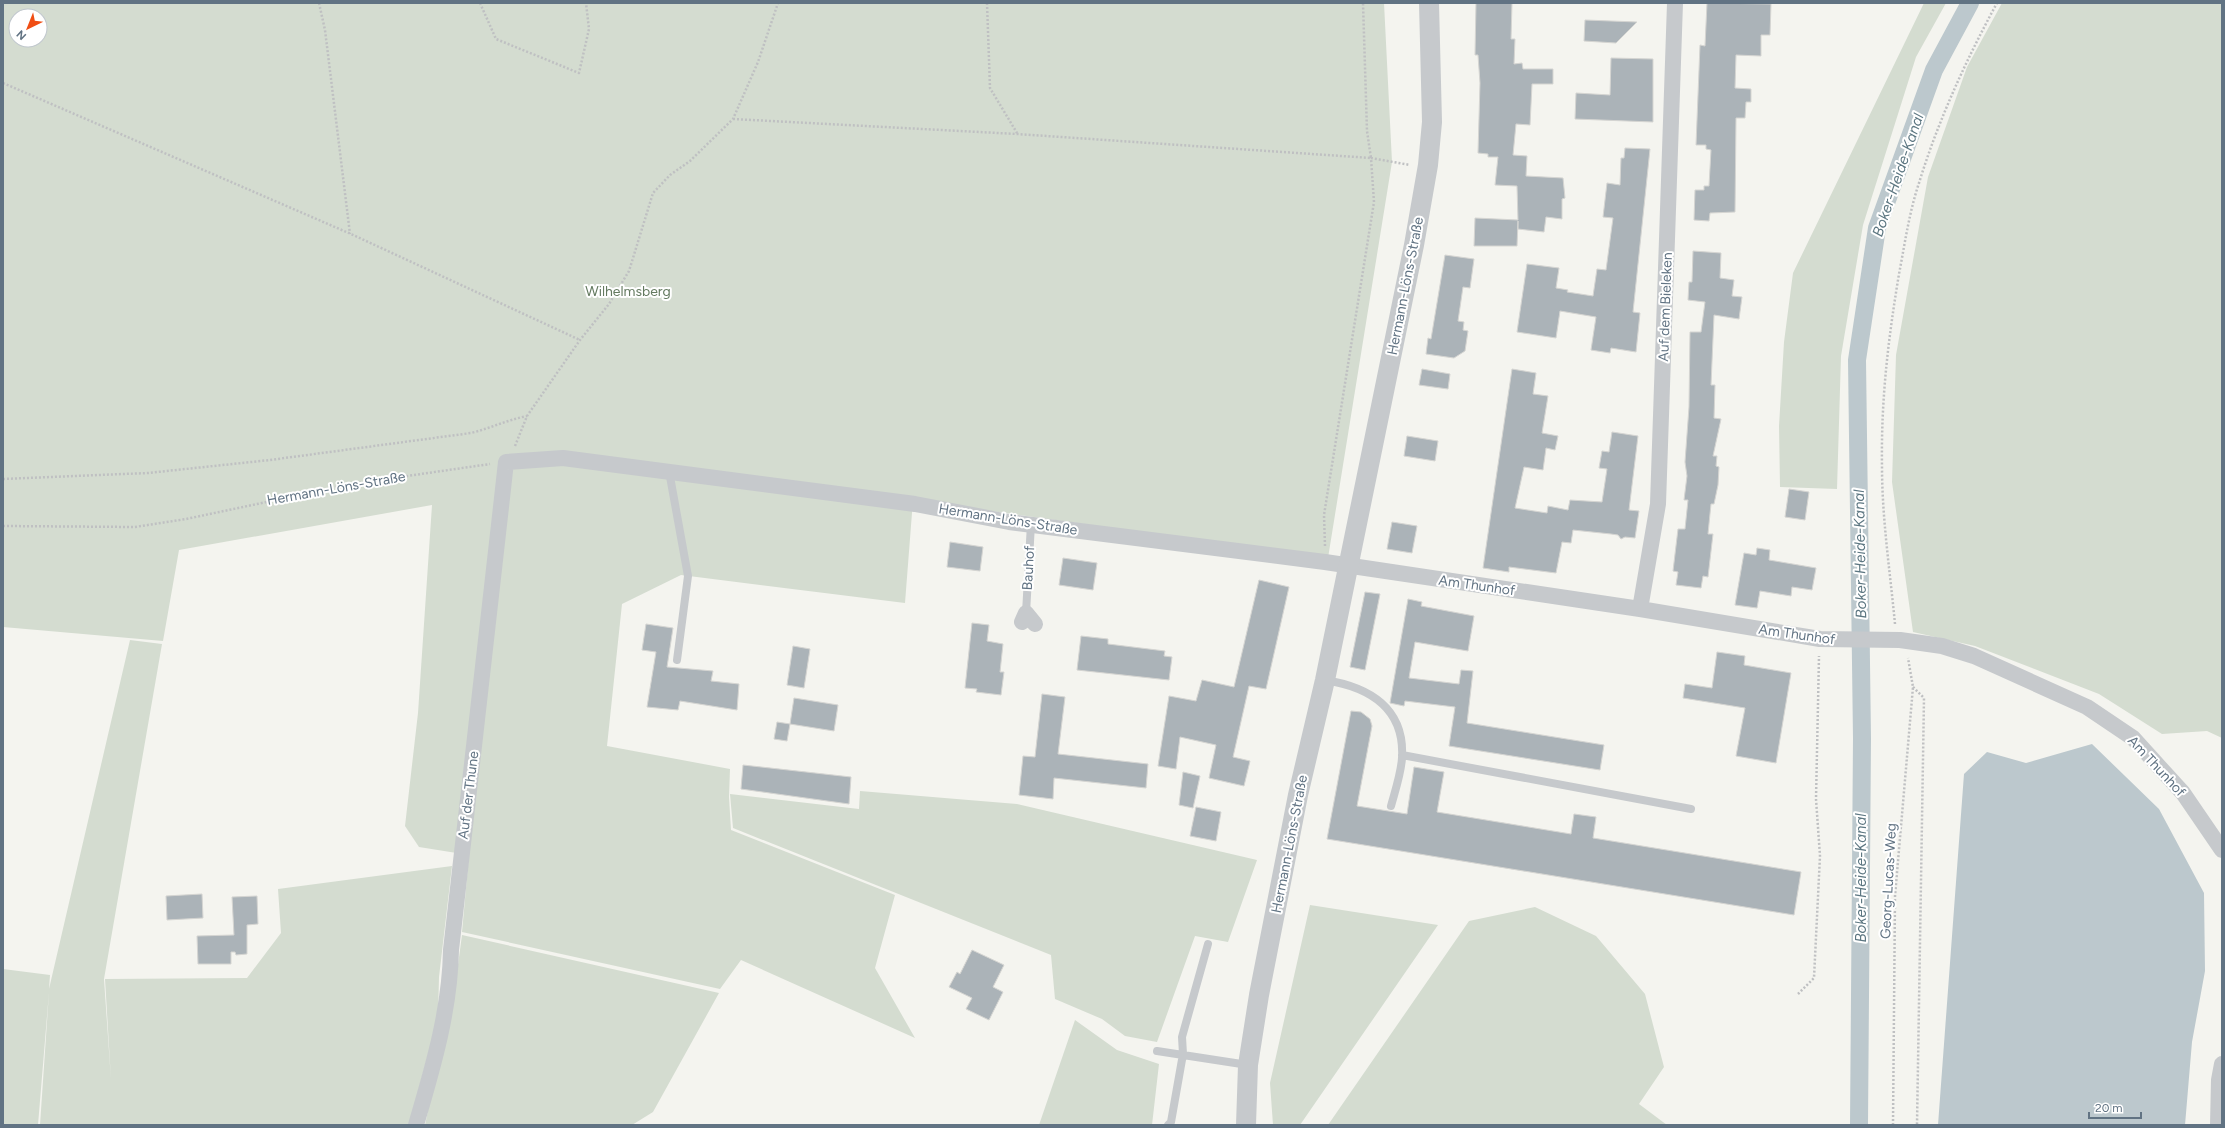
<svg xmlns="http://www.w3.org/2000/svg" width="2225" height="1128" viewBox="0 0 2225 1128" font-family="Figtree,sans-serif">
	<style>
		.green { fill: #d4dcd0; fill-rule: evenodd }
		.water { fill: #bcc8cd }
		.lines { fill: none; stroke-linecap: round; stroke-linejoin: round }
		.canal { stroke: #bcc8cd; stroke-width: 18 }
		.building { fill: #abb3b8; stroke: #d5d5d2 }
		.path { stroke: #bfc0c2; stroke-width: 2.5; stroke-dasharray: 2 2; stroke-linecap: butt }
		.service { stroke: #c6c9cc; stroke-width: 8 }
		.minor { stroke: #c6c9cc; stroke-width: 16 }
		.tertiary { stroke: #c6c9cc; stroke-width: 20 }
		.labels { text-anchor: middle; stroke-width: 4; stroke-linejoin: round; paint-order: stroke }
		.street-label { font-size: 14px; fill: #617383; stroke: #fff }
		.park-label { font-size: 14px; fill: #647a60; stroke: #fff }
		.water-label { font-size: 15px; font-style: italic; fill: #5c7681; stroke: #fff }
	</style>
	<rect width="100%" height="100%" fill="#f4f4ef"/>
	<path class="green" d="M 3,3 L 1384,3 L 1392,162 L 1328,558 L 913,500 L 905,603 L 681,575 L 622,604 L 607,746 L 730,769 L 729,797 L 731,830 L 895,895 L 875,968 L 915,1038 L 741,960 L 720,989 L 462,932 L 469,855 L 419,847 L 405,826 L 418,713 L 432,505 L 179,550 L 163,641 L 3,627 ZM 16,16 L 40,16 L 40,40 L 16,40 Z
		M 1924,3 L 1946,3 L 1916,57 L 1863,225 L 1841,356 L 1837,489 L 1780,487 L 1779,426 L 1784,342 L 1793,273 Z
		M 2002,3 L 2222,3 L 2222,738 L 2207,731 L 2162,734 L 2099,694 L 1975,646 L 1913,632 L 1892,482 L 1896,355 L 1928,177 L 1967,67 Z
		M 130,640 L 162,644 L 104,979 L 111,1080 L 105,979 L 247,978 L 281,933 L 278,889 L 452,866 L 439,977 L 438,1017 L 409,1125 L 40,1125 L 49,992 L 38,1125 L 3,1125 L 3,969 L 50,975 L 49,989 Z
		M 860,791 L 1017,804 L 1257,860 L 1228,942 L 1195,936 L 1157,1042 L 1125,1036 L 1102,1019 L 1055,999 L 1051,955 L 733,828 L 730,794 L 859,809 Z
		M 1310,905 L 1438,925 L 1300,1125 L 1273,1125 L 1270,1083 Z
		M 1535,907 L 1596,936 L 1645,994 L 1664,1067 L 1639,1104 L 1667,1125 L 1328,1125 L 1469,921 Z
		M 462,935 L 719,993 L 653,1112 L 632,1125 L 425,1125 L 457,972 Z
		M 1075,1020 L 1117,1050 L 1159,1064 L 1152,1125 L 1039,1125 Z"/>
	<path class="water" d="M 2092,744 L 2159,809 L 2204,893 L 2205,971 L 2192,1042 L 2185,1125 L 1938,1125 L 1964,774 L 1987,752 L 2026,763 Z"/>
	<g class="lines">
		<path class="canal" d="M 1859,1125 L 1862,738 L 1857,360 L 1877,228 L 1934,70 L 1970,3"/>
	</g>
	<path class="building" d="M 1476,3 L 1512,3 L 1511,39 L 1515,39 L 1514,64 L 1522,63 L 1523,69 L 1553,69 L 1553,84 L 1532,84 L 1530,125 L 1516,124 L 1513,155 L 1527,156 L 1526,176 L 1563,178 L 1565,198 L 1562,199 L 1562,219 L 1546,217 L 1544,232 L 1518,229 L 1518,221 L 1517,246 L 1474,246 L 1475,218 L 1518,220 L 1517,186 L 1495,185 L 1498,157 L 1488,157 L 1488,154 L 1478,153 L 1480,83 L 1478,55 L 1475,55 Z
		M 1707,3 L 1771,4 L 1770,35 L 1761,35 L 1761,56 L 1736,55 L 1735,88 L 1751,89 L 1751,102 L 1746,102 L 1745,118 L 1736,118 L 1735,212 L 1710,213 L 1709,221 L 1694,220 L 1695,190 L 1704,190 L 1704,186 L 1709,186 L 1711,150 L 1706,149 L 1706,145 L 1696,145 L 1700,45 L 1705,46 Z
		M 1585,20 L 1637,22 L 1616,43 L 1584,41 Z
		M 1611,58 L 1653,59 L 1653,122 L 1575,119 L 1576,93 L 1610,95 Z
		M 1625,148 L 1650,149 L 1633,312 L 1640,313 L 1636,352 L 1611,348 L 1610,353 L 1591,350 L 1596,317 L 1560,311 L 1556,338 L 1517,332 L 1527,264 L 1559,268 L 1556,288 L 1568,290 L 1567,292 L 1593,296 L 1597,269 L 1606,270 L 1613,218 L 1603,217 L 1607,183 L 1620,185 L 1621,158 L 1624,158 Z
		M 1693,251 L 1721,253 L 1720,278 L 1734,280 L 1732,296 L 1742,297 L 1739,319 L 1714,315 L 1711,385 L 1715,385 L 1714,418 L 1721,419 L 1713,456 L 1717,456 L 1716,466 L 1719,467 L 1718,485 L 1714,504 L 1711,504 L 1708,534 L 1713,534 L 1708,577 L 1703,576 L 1701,588 L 1676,585 L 1678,572 L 1673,571 L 1678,529 L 1685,529 L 1688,500 L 1684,500 L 1687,476 L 1685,462 L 1689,407 L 1690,332 L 1701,332 L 1705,302 L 1688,300 L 1689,282 L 1692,282 Z
		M 1445,255 L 1474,259 L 1470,288 L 1463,287 L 1458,321 L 1464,322 L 1463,330 L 1468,331 L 1465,351 L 1454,358 L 1426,354 L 1428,338 L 1431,339 Z
		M 1422,369 L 1450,374 L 1448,389 L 1419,385 Z
		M 1512,369 L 1536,373 L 1533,394 L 1548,396 L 1542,433 L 1558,436 L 1555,450 L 1546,448 L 1543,470 L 1524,467 L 1515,508 L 1547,513 L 1548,506 L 1568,510 L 1570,500 L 1602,502 L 1607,469 L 1599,468 L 1602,451 L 1609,452 L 1612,432 L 1638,436 L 1629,510 L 1639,511 L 1635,538 L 1625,537 L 1621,539 L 1618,535 L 1611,534 L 1573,530 L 1571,543 L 1562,542 L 1556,573 L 1509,567 L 1509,572 L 1483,568 Z
		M 1407,436 L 1438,441 L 1435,461 L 1404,456 Z
		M 1789,489 L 1809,492 L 1805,520 L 1785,517 Z
		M 1392,522 L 1417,526 L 1412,553 L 1387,549 Z
		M 950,542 L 983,547 L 980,571 L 947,567 Z
		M 1757,548 L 1770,550 L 1769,560 L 1816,568 L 1812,590 L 1792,587 L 1791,596 L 1760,591 L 1757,608 L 1735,605 L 1744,553 L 1756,555 Z
		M 1063,558 L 1097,563 L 1093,590 L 1059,585 Z
		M 1259,580 L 1289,587 L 1266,689 L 1249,686 L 1233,757 L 1250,761 L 1244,786 L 1209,778 L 1216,745 L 1180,737 L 1176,769 L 1158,766 L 1169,696 L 1196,701 L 1202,680 L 1234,687 Z
		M 1365,592 L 1380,594 L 1365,670 L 1350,667 Z
		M 1408,599 L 1422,602 L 1421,606 L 1474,616 L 1468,651 L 1415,642 L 1409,678 L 1459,684 L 1461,670 L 1473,671 L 1467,723 L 1604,745 L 1600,770 L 1449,746 L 1455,707 L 1405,701 L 1404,706 L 1390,703 Z
		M 972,623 L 989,625 L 987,641 L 1003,644 L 1000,672 L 1004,672 L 1001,695 L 976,692 L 977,689 L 965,688 Z
		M 646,624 L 673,628 L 667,667 L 713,671 L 711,681 L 739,684 L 737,710 L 680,701 L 678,710 L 647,707 L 656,652 L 642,650 Z
		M 1081,636 L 1108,639 L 1108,644 L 1165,651 L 1164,656 L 1172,657 L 1169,680 L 1077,670 Z
		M 793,646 L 810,649 L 804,688 L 787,685 Z
		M 1717,652 L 1745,656 L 1744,665 L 1791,673 L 1776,763 L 1736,756 L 1745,708 L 1683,698 L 1685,684 L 1712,688 Z
		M 1042,694 L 1065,697 L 1058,754 L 1148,764 L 1146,788 L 1054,778 L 1053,799 L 1019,795 L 1023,756 L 1035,757 Z
		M 794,698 L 838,705 L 834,731 L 790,724 Z
		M 1351,711 L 1361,712 L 1370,719 L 1372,726 L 1357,806 L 1407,814 L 1414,767 L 1444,772 L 1437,812 L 1571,834 L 1574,814 L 1596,817 L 1593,838 L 1801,872 L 1794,915 L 1327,839 Z
		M 777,722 L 790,724 L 787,741 L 774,739 Z
		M 743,765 L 851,777 L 849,804 L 741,789 Z
		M 1183,772 L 1200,776 L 1193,808 L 1179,805 Z
		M 1196,807 L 1221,812 L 1216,841 L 1190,836 Z
		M 202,894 L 203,918 L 167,920 L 166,896 Z
		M 257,896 L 258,924 L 247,925 L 247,954 L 236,955 L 235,952 L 231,952 L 231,964 L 198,964 L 197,936 L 234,935 L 232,897 Z
		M 972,950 L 1004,965 L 993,987 L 1003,992 L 989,1020 L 966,1009 L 972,998 L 949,987 L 957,972 L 960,974 Z"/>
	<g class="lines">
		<path class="path" d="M 319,3 L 325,30 L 350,234
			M 480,3 L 496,39 L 579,73 L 589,29 L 586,3
			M 987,3 L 990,88 L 1017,133
			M 3,83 L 351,234 L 580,340
			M 733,119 L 1017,134 L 1371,158 L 1367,131 L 1363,3
			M 515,446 L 527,416 L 580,340 L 609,304 L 629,271 L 653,193 L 670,175 L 690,161 L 733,119 L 758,62 L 778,3
			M 3,479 L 148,473 L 270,460 L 471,433 C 491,428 507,420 527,416
			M 3,526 L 135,527 L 186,519 L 352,484 L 490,464
			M 1325,546 L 1324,515 L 1374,202 L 1371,158 L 1410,165
			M 1895,624 C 1890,571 1882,519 1882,466 C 1881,400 1888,340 1899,274 C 1905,243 1909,213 1919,183 C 1938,121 1966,60 1997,3
			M 1913,687 L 1924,698 L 1917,1125
			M 1798,994 L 1814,978 L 1820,856 L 1816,799 L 1819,656
			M 1893,1125 L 1895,896 L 1913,687 L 1908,658"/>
		<path class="service" d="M 669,471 L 688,576 L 677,660
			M 1026,613 L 1031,524
			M 1325,680 C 1369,687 1405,708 1402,758 C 1401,774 1395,791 1391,806
			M 1402,755 L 1691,809
			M 1157,1051 L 1248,1065
			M 1168,1125 L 1171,1122 L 1183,1054 L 1182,1037 L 1208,944"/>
		<path class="minor" d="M 1640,609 L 1658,504 L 1675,3
			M 1022,622 L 1026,613 L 1035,624
			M 416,1125 C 433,1067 450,1010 451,950 L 501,507 L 506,462 L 563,458 L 915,504 L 1009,522 L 1325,562 L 1640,609 L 1820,639 L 1900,640 L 1942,646 L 1974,656 L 2087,707 L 2133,738 L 2183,793 L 2222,850
			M 2218,1125 L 2219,1080 L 2222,1064"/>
		<path class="tertiary" d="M 1246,1125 L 1248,1065 L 1259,995 L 1298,795 L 1325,680 L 1414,245 L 1428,165 L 1432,122 L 1429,3"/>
	</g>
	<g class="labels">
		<g class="street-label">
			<text transform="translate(1405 286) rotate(-79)" y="5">Hermann-Löns-Straße</text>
			<text transform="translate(1665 307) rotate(-88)" y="5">Auf dem Bieleken</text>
			<text transform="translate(336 488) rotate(-10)" y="5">Hermann-Löns-Straße</text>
			<text transform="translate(1008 519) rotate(9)" y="5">Hermann-Löns-Straße</text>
			<text transform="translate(1028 568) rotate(-87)" y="5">Bauhof</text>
			<text transform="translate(1477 585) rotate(8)" y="5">Am Thunhof</text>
			<text transform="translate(1797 634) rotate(8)" y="5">Am Thunhof</text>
			<text transform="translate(2157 766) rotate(47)" y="5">Am Thunhof</text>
			<text transform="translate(468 795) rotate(-83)" y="5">Auf der Thune</text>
			<text transform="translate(1289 844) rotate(-79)" y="5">Hermann-Löns-Straße</text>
			<text transform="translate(1888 881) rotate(-87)" y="5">Georg-Lucas-Weg</text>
		</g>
		<g class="park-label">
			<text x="628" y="296">Wilhelmsberg</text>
		</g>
		<g class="water-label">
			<text transform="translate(1898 175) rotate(-71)" y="5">Boker-Heide-Kanal</text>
			<text transform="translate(1860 554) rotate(-91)" y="5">Boker-Heide-Kanal</text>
			<text transform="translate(1861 878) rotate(-90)" y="5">Boker-Heide-Kanal</text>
		</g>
	</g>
	<rect width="2225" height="1128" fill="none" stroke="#617383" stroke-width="8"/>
	<g transform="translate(28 28) rotate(223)"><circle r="19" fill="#ffffff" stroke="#c0c7cd"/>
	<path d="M0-3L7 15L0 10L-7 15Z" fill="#f04d13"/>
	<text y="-6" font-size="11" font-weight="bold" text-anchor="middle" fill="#617383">N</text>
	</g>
	<path d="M2089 1112v6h52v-6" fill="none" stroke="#617383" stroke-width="2"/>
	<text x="2095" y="1112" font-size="12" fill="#617383" stroke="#ffffff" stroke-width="3" paint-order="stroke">20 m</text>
</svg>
